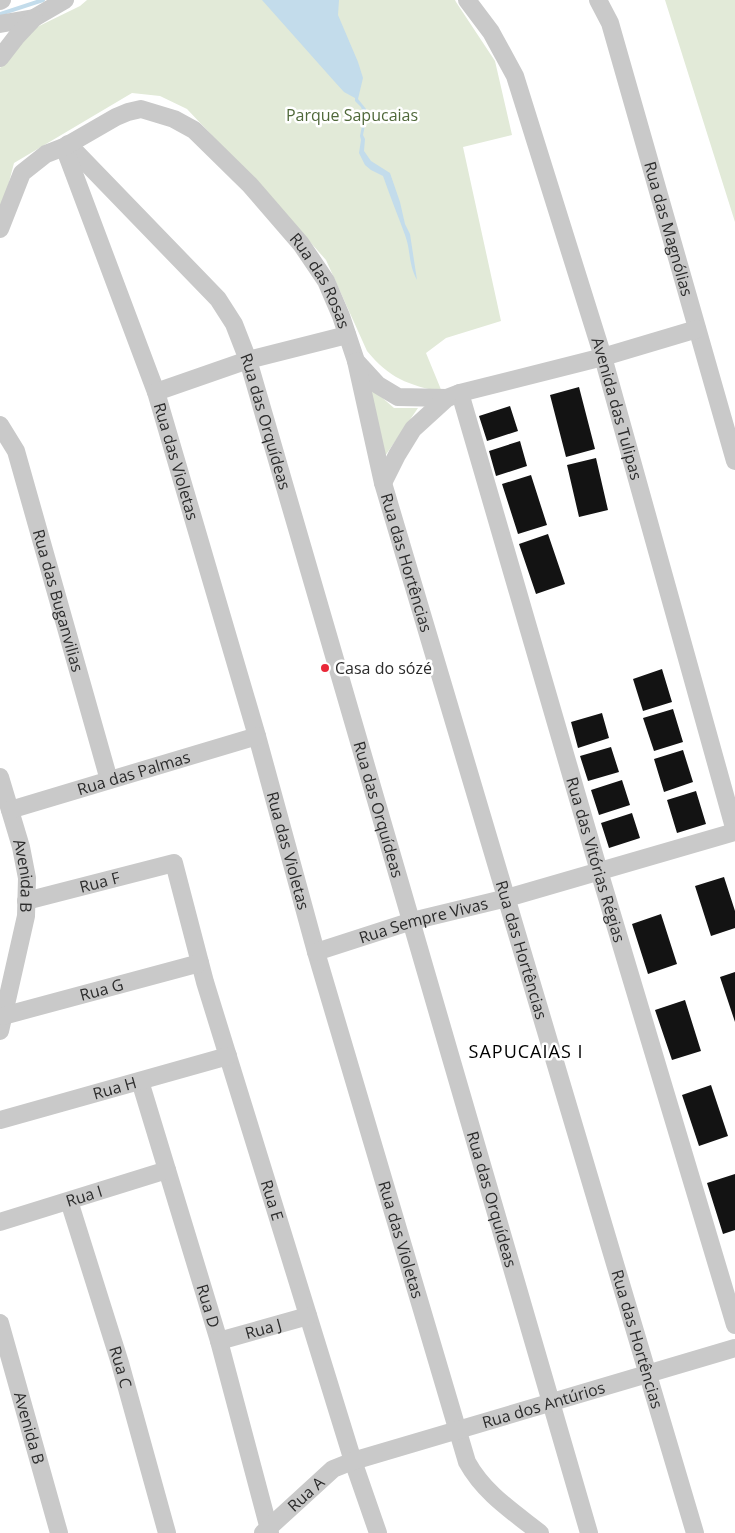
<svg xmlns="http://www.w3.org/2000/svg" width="735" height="1533" viewBox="0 0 735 1533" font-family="'Open Sans',sans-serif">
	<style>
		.green { fill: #e2ead8 }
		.water { fill: #c3dceb }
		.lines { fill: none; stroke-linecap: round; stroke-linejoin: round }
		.stream { stroke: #c3dceb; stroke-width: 4 }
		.building { fill: #131313 }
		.minor { stroke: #c9c9c9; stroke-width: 18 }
		.poi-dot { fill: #e92838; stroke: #fff; stroke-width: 2 }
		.labels { text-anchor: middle; stroke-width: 5; stroke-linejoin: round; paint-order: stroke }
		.park-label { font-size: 16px; fill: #4f6839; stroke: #fff }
		.street-label { font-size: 16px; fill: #2c2c2c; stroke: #fff }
		.poi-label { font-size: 16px; fill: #2c2c2c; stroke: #fff; text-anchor: start }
		.neighbourhood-label { font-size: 18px; letter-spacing: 1px; fill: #000; stroke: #fff }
	</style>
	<rect width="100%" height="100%" fill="#fff"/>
	<path class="green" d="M 87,0 L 455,0 L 456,2 L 495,61 L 512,135 L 463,147 L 501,321 L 446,338 L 426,353 L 442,392 C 408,385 389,378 367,351 L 326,260 L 272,199 L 187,109 L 160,96 L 132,93 L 14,163 L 0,217 L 0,68 L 35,28 L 80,6 Z
		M 665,0 L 735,0 L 735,222 Z
		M 370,387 L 394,408 L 418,408 L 383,459 Z"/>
	<path class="water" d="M 262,0 L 339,0 L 338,15 L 358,62 L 363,78 L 358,99 L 366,109 L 367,115 L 363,135 L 365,139 L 364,151 L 371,161 L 390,173 L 400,202 L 405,224 L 410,234 L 417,280 C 408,263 411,251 405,235 C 398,216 390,196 383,176 L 371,170 L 365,165 L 359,153 L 361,140 L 360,136 L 364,116 L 361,107 L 355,101 L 355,98 L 344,92 L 334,81 Z"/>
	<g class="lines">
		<path class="stream" d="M 0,14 L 43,0"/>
	</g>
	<path class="building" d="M 579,387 L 595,449 L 566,457 L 550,395 Z
		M 510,406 L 518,431 L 487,441 L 479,416 Z
		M 520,441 L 527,466 L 496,476 L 489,451 Z
		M 596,458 L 608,510 L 579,517 L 567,465 Z
		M 531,475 L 547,525 L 518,534 L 502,484 Z
		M 548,534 L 565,584 L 536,594 L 519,544 Z
		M 662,669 L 672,702 L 643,711 L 633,679 Z
		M 673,709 L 683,742 L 654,751 L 643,718 Z
		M 602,713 L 609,738 L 578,748 L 571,722 Z
		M 611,747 L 619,772 L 588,781 L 580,756 Z
		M 683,750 L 693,782 L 664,792 L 654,759 Z
		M 622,780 L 630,805 L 599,815 L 591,790 Z
		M 696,791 L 706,824 L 677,833 L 667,800 Z
		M 632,813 L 640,838 L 609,848 L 601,823 Z
		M 724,877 L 735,911 L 735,928 L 711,936 L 695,886 Z
		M 661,914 L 677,964 L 648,974 L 632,924 Z
		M 735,972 L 735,1022 L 720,977 Z
		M 685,1000 L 701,1051 L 672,1060 L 655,1010 Z
		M 711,1085 L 728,1136 L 699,1146 L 682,1095 Z
		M 735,1174 L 735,1230 L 723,1234 L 707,1183 Z"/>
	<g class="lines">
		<g class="minor">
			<path id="s1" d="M 467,0 L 491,32 L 515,76 L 603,357 L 735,831"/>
			<path id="s2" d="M 598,0 L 610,23 L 735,461"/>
			<path d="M 0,1 L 2,0"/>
			<path d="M 0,24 L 34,18 L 65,0"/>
			<path d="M 0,58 L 17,36 L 34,18"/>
			<path id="s3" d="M 68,144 L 218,299 L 234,324 L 248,360 L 589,1533"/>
			<path id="s4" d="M 64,147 L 156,392 L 257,736 L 316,952 L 467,1462 C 484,1493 512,1511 540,1533"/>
			<path id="s5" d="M 0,229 L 22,173 L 46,154 L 64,147 L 116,117 L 128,112 L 141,109 L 174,119 L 194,130 L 250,185 L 301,244 L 326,281 L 341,316 L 356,361 L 378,385 L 398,397 L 447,398 L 460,393 L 603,357 L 697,329"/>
			<path id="s6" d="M 356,361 L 383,483 L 695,1533"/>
			<path d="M 156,392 L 248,360 L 347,335"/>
			<path id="s7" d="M 460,393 L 599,871 L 735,1325"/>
			<path id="s8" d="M 0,425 L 16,451 L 109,780"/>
			<path d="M 383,483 L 397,455 L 413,429 L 447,398"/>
			<path id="s9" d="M 0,777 L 21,847 L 27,878 L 26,916 L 0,1031"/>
			<path id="s10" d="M 10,810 L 257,736"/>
			<path id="s11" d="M 26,901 L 174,863 L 205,982 L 353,1461 L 378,1533"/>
			<path id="s12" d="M 316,952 L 412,921 L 507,898 L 735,832"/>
			<path id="s13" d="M 3,1016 L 200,963"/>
			<path id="s14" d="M 140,1081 L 219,1341 L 270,1533"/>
			<path id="s15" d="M 0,1120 L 228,1056"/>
			<path id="s16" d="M 69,1201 L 120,1363 L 167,1533"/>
			<path id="s17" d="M 0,1222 L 167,1170"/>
			<path id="s18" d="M 0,1323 L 59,1533"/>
			<path id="s19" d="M 219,1341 L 308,1316"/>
			<path id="s20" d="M 263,1533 L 333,1469 L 353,1461 L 735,1348"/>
		</g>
	</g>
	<circle class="poi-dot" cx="325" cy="668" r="5"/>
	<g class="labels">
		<g class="park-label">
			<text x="352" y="121">Parque Sapucaias</text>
		</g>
		<g class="street-label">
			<text dy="6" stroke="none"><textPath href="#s2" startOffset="240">Rua das Magnólias</textPath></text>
			<text dy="6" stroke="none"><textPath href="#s5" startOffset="452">Rua das Rosas</textPath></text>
			<text dy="6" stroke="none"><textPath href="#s1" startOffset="438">Avenida das Tulipas</textPath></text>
			<text dy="6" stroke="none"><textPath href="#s3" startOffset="348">Rua das Orquídeas</textPath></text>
			<text dy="6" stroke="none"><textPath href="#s4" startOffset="334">Rua das Violetas</textPath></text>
			<text dy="6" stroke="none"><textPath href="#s6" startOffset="208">Rua das Hortências</textPath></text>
			<text dy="6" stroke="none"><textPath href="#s8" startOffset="186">Rua das Buganvilias</textPath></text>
			<text dy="6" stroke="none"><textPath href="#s10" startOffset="129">Rua das Palmas</textPath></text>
			<text dy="6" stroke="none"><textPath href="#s3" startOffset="752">Rua das Orquídeas</textPath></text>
			<text dy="6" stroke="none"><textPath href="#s4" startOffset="739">Rua das Violetas</textPath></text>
			<text dy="6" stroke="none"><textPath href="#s7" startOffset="486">Rua das Vitórias Régias</textPath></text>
			<text dy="6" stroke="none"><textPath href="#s9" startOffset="102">Avenida B</textPath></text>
			<text dy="6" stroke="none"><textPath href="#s11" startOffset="76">Rua F</textPath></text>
			<text dy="6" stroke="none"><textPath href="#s12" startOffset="112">Rua Sempre Vivas</textPath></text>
			<text dy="6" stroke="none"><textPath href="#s6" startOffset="612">Rua das Hortências</textPath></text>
			<text dy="6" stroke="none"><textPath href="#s13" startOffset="102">Rua G</textPath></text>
			<text dy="6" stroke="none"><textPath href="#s15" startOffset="119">Rua H</textPath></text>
			<text dy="6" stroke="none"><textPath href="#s17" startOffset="88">Rua I</textPath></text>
			<text dy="6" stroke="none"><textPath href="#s11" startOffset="504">Rua E</textPath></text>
			<text dy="6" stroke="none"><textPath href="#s3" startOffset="1158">Rua das Orquídeas</textPath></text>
			<text dy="6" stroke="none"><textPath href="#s4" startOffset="1144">Rua das Violetas</textPath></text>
			<text dy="6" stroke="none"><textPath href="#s14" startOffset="235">Rua D</textPath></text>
			<text dy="6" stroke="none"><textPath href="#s19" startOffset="46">Rua J</textPath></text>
			<text dy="6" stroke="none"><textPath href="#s6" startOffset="1018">Rua das Hortências</textPath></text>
			<text dy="6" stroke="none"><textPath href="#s16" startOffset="174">Rua C</textPath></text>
			<text dy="6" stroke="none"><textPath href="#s20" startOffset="315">Rua dos Antúrios</textPath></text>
			<text dy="6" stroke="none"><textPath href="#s18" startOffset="109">Avenida B</textPath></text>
			<text dy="6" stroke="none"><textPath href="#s20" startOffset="58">Rua A</textPath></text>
		</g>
		<g class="poi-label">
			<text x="335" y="674">Casa do sózé</text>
		</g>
		<g class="neighbourhood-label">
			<text x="526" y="1058">SAPUCAIAS I</text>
		</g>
	</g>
</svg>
